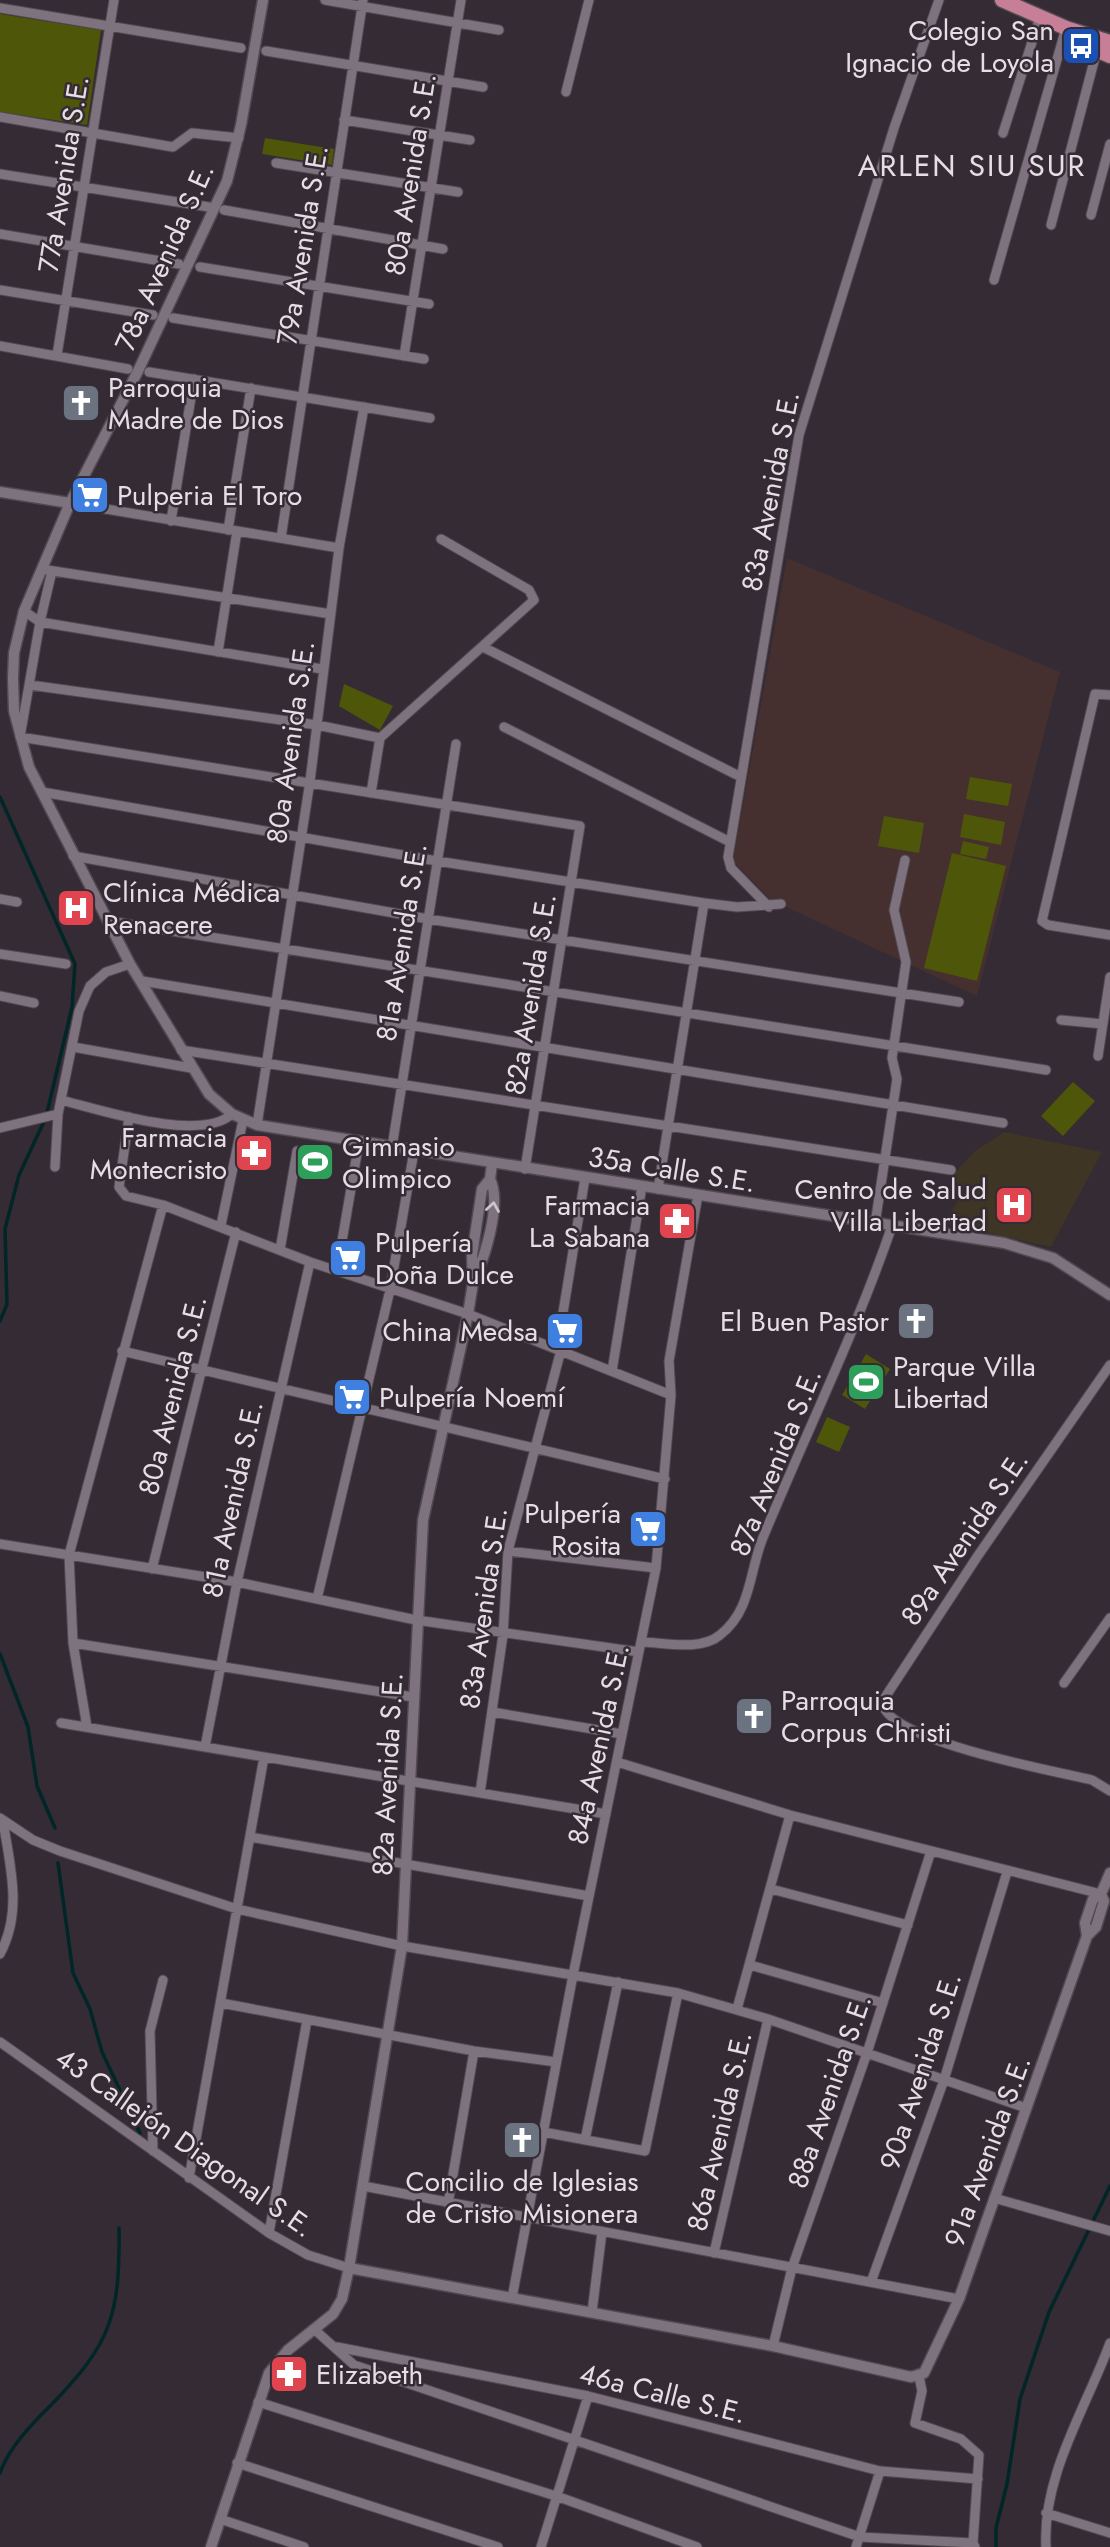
<svg xmlns="http://www.w3.org/2000/svg" width="1110" height="2547" viewBox="0 0 1110 2547" font-family="Jost,sans-serif">
	<style>
		.education { fill: #45302f }
		.medical { fill: #3e3525 }
		.green { fill: #4e560a }
		.lines { fill: none; stroke-linecap: round; stroke-linejoin: round }
		.stream { stroke: #002627; stroke-width: 3.5 }
		.minor-casing { stroke: #504950; stroke-width: 11 }
		.tertiary-casing { stroke: #504950; stroke-width: 13 }
		.primary-casing { stroke: #504950; stroke-width: 17 }
		.minor { stroke: #7d727d; stroke-width: 9 }
		.tertiary { stroke: #7d727d; stroke-width: 10 }
		.primary { stroke: #c77f97; stroke-width: 14 }
		.oneway { stroke: #cbc4cb }
		.labels { text-anchor: middle; stroke-width: 5; stroke-linejoin: round; paint-order: stroke }
		.poi-label { font-size: 28px; fill: #e5dfe5; stroke: #342b34; text-anchor: start }
		.street-label { font-size: 28px; fill: #e5dfe5; stroke: #342b34 }
		.neighbourhood-label { font-size: 30px; letter-spacing: 2px; fill: #e5dfe5; stroke: #342b34 }
	</style>
	<rect width="100%" height="100%" fill="#342b34"/>
	<path class="education" d="M 787,558 L 1060,672 L 977,996 L 771,900 L 733,861 Z"/>
	<path class="medical" d="M 1004,1132 L 1102,1152 L 1051,1247 L 944,1223 L 966,1188 L 949,1179 L 975,1151 Z"/>
	<path class="green" d="M 0,14 L 101,30 L 87,125 L 0,112 Z
		M 265,138 L 334,149 L 332,165 L 262,154 Z
		M 344,684 L 393,706 L 380,730 L 339,706 Z
		M 970,777 L 1012,784 L 1008,806 L 966,799 Z
		M 964,814 L 1005,822 L 1001,845 L 960,837 Z
		M 884,816 L 924,823 L 919,853 L 878,846 Z
		M 963,841 L 989,847 L 986,859 L 960,854 Z
		M 952,853 L 1006,866 L 977,981 L 924,968 Z
		M 1073,1082 L 1095,1101 L 1063,1136 L 1041,1116 Z
		M 866,1354 L 890,1369 L 865,1409 L 842,1395 Z
		M 827,1417 L 850,1427 L 839,1452 L 816,1442 Z"/>
	<g class="lines">
		<path class="stream" d="M 0,797 L 75,964 L 72,1007 L 46,1117 L 19,1175 L 5,1229 L 7,1304 L 0,1321
			M 0,1654 L 28,1727 L 37,1786 L 55,1828
			M 58,1863 L 73,1973 L 90,2009 L 102,2052 L 140,2133
			M 0,2473 C 9,2447 32,2424 51,2405 C 112,2343 120,2314 119,2228
			M 996,2547 L 996,2528 L 1007,2484 L 1020,2399 L 1049,2312 L 1110,2186"/>
		<g class="minor-casing">
			<path id="minor" d="M 325,0 L 499,30
				M 0,8 L 241,48
				M 266,51 L 483,87
				M 566,92 L 589,0
				M 0,117 L 173,147 L 192,133 L 239,138
				M 344,120 L 470,140
				M 1003,133 L 1040,17
				M 276,163 L 458,192
				M 0,174 L 209,207
				M 224,210 L 443,249
				M 1091,215 L 1110,144
				M 1051,225 L 1097,50
				M 0,234 L 179,264
				M 200,267 L 429,304
				M 994,280 L 1066,28
				M 0,290 L 153,315
				M 173,318 L 424,359
				M 0,346 L 128,369
				M 57,355 L 114,0
				M 404,356 L 461,0
				M 149,372 L 430,418
				M 70,503 L 339,548
				M 171,521 L 194,379
				M 228,530 L 251,388
				M 281,538 L 363,0
				M 47,570 L 331,614
				M 52,571 L 40,622 L 322,669
				M 24,611 L 40,622 L 20,737 L 580,826 L 525,1169
				M 483,647 L 741,777
				M 218,652 L 237,531
				M 30,685 L 317,725 L 380,738 L 534,600 L 529,590 L 441,539
				M 1110,695 L 1095,694 L 1042,921 L 1048,925 L 1110,935
				M 504,727 L 730,842
				M 42,792 L 437,861 L 704,903 L 737,907 L 781,904
				M 371,793 L 380,738
				M 73,856 L 428,919 L 959,1002
				M 0,899 L 17,902
				M 769,907 L 731,868 L 728,857 L 799,435 L 894,128 L 939,0
				M 109,921 L 1046,1070
				M 0,954 L 66,964
				M 142,981 L 1003,1123
				M 0,996 L 34,1003
				M 1061,1020 L 1103,1024
				M 73,1047 L 191,1068
				M 181,1050 L 951,1170
				M 1098,1056 L 1110,977
				M 61,1100 C 101,1110 200,1143 232,1114
				M 129,1117 L 119,1187 L 126,1196 L 163,1205 L 310,1262 L 468,1314 L 671,1395
				M 257,1125 L 310,781 L 339,548 L 364,407
				M 0,1128 L 58,1114
				M 392,1147 L 456,744
				M 55,1167 L 58,1114 L 79,1011 L 90,986 L 106,972 L 130,964
				M 658,1189 L 704,903
				M 875,1224 L 897,1079 L 892,1058 L 906,962 L 894,910 L 905,860
				M 221,1225 L 243,1120
				M 280,1250 L 297,1151
				M 337,1270 L 359,1142
				M 560,1331 L 585,1178
				M 122,1351 L 665,1479
				M 1110,1365 L 977,1557 L 882,1702 C 886,1741 1055,1771 1092,1780 L 1110,1791
				M 612,1371 L 642,1186
				M 0,1544 L 237,1582 L 416,1620 L 639,1652
				M 508,1551 L 656,1568
				M 152,1569 L 236,1232
				M 317,1599 L 390,1290 L 414,1151
				M 643,1642 C 666,1643 701,1651 720,1635 C 751,1611 749,1574 762,1540 C 805,1435 855,1334 892,1226
				M 73,1643 L 413,1697
				M 1064,1683 L 1110,1618
				M 492,1712 L 622,1734
				M 61,1723 L 606,1814
				M 87,1727 L 73,1643 L 69,1555 L 163,1205
				M 205,1747 L 237,1582 L 310,1262
				M 617,1762 L 790,1815 L 1101,1894
				M 480,1793 L 503,1635 L 508,1551 L 561,1350
				M 0,1818 L 33,1840 L 60,1851 L 237,1909 L 402,1946 L 678,1993 L 768,2019 L 1026,2108
				M 250,1837 L 589,1896
				M 771,1889 L 908,1925
				M 0,1954 C 23,1911 10,1866 3,1821
				M 750,1965 L 883,2003
				M 221,2003 L 474,2051 L 556,2062
				M 737,2009 L 790,1815
				M 0,2042 L 269,2233 L 308,2255 L 349,2268
				M 543,2132 L 645,2151 L 678,1993
				M 585,2140 L 618,1982
				M 153,2151 L 150,2031 L 163,1980
				M 189,2178 L 264,1757
				M 363,2186 L 959,2299
				M 994,2198 L 1110,2231
				M 448,2204 L 474,2051
				M 269,2233 L 307,2020
				M 714,2253 L 768,2019
				M 871,2282 L 944,2080 L 1007,1872
				M 512,2298 L 573,1975 L 656,1568 L 671,1395 L 669,1361 L 698,1195
				M 592,2312 L 602,2232
				M 315,2330 L 354,2365 L 860,2537 L 973,2543
				M 773,2346 L 792,2268 L 867,2053 L 931,1851
				M 337,2347 L 588,2396 L 880,2471 L 978,2479
				M 919,2376 L 922,2391 L 915,2423 L 961,2439 L 979,2455 L 973,2543 L 975,2547
				M 258,2402 L 559,2497 L 697,2547
				M 237,2463 L 498,2547
				M 1046,2513 L 1110,2533
				M 220,2519 L 304,2547
				M 541,2547 L 588,2396
				M 856,2547 L 880,2471
				M 1046,2547 C 1042,2476 1086,2408 1110,2343"/>
		</g>
		<g class="tertiary-casing">
			<path id="tertiary" d="M 263,0 L 241,125 L 227,181 L 138,371 L 70,503 L 24,611 L 14,653 L 13,678 L 14,711 L 29,767 L 130,964 L 209,1094 L 232,1114 L 257,1125 L 1004,1243 L 1053,1258 L 1110,1295
				M 0,492 L 70,503
				M 474,1280 C 485,1257 502,1203 490,1179
				M 1087,1936 L 1085,1923 L 1093,1899 L 1101,1894 L 1110,1873
				M 349,2268 L 773,2346 L 911,2377 L 924,2373 L 959,2299 L 1087,1936 L 1096,1927 L 1104,1901 L 1101,1894
				M 211,2547 L 269,2373 L 288,2350 L 333,2314 L 342,2299 L 349,2268 L 402,1946 L 423,1520 L 468,1314 L 473,1283 L 472,1255 L 482,1189 L 490,1179 L 492,1164"/>
		</g>
		<g class="primary-casing">
			<path id="primary" d="M 1002,0 L 1066,28 L 1110,42
				M 1070,31 L 1091,48 L 1110,56"/>
		</g>
		<use href="#minor" class="minor"/>
		<use href="#tertiary" class="tertiary"/>
		<use href="#primary" class="primary"/>
	</g>
	<defs><path id="oneway-chevron" d="M-2-3.5L2.5 0L-2 3.5" fill="none" stroke-width="1.6" stroke-linecap="round" stroke-linejoin="round" transform="scale(1.75)"/></defs>
	<use class="oneway" href="#oneway-chevron" transform="translate(493 1207) rotate(-81)"/>
	<defs>
		<g id="bus-square" transform="scale(2.0125)"><rect x="-9" y="-9" width="18" height="18" rx="4" fill="#1a4fb4" stroke="#342b34"/><path d="M-5-6H5V4H4V6H2V4H-2V6H-4V4H-5ZM-3.5-4V0h7V-4ZM-3.5 1.2v1.5H-2V1.2ZM2 1.2v1.5H3.5V1.2Z" fill="#fff"/></g>
		<g id="church-square" transform="scale(2.0125)"><rect x="-9" y="-9" width="18" height="18" rx="4" fill="#6b7280" stroke="#342b34"/><path d="M-1.2-6h2.4v3.5h3.3v2.4h-3.3V6h-2.4V-.1h-3.3v-2.4h3.3Z" fill="#fff"/></g>
		<g id="supermarket-square" transform="scale(2.0125)"><rect x="-9" y="-9" width="18" height="18" rx="4" fill="#3f7fe0" stroke="#342b34"/><path d="M-6-5.5h2.5l.6 2H6L4.5 2H-2.5L-4.4-4H-6ZM-1.5 3.2a1.3 1.3 0 1 0 .1 0ZM3 3.2a1.3 1.3 0 1 0 .1 0Z" fill="#fff"/></g>
		<g id="hospital-square" transform="scale(2.0125)"><rect x="-9" y="-9" width="18" height="18" rx="4" fill="#e0444e" stroke="#342b34"/><path d="M-5-5h3v3.5h4V-5h3V5h-3V1.5h-4V5h-3Z" fill="#fff"/></g>
		<g id="pharmacy-square" transform="scale(2.0125)"><rect x="-9" y="-9" width="18" height="18" rx="4" fill="#e0444e" stroke="#342b34"/><path d="M-2-6h4v4h4v4h-4v4h-4v-4h-4v-4h4Z" fill="#fff"/></g>
		<g id="stadium-square" transform="scale(2.0125)"><rect x="-9" y="-9" width="18" height="18" rx="4" fill="#2e9e5b" stroke="#342b34"/><path d="M0-5a6.5 5 0 1 0 0 10a6.5 5 0 1 0 0-10ZM-3.5-1.8h7v3.6h-7Z" fill="#fff"/></g>
	</defs>
	<g fill-rule="evenodd">
		<use href="#bus-square" x="1081" y="46"/>
		<use href="#church-square" x="81" y="403"/>
		<use href="#supermarket-square" x="90" y="495"/>
		<use href="#hospital-square" x="76" y="908"/>
		<use href="#pharmacy-square" x="254" y="1153"/>
		<use href="#stadium-square" x="315" y="1162"/>
		<use href="#hospital-square" x="1014" y="1205"/>
		<use href="#pharmacy-square" x="677" y="1221"/>
		<use href="#supermarket-square" x="348" y="1258"/>
		<use href="#church-square" x="916" y="1321"/>
		<use href="#supermarket-square" x="565" y="1331"/>
		<use href="#stadium-square" x="866" y="1382"/>
		<use href="#supermarket-square" x="352" y="1397"/>
		<use href="#supermarket-square" x="648" y="1529"/>
		<use href="#church-square" x="754" y="1716"/>
		<use href="#church-square" x="522" y="2140"/>
		<use href="#pharmacy-square" x="289" y="2374"/>
	</g>
	<g class="labels">
		<g class="poi-label">
			<text x="1054" y="40" text-anchor="end">Colegio San<tspan x="1054" dy="32">Ignacio de Loyola</tspan></text>
			<text x="108" y="397">Parroquia<tspan x="108" dy="32">Madre de Dios</tspan></text>
			<text x="117" y="505">Pulperia El Toro</text>
			<text x="103" y="902">Clínica Médica<tspan x="103" dy="32">Renacere</tspan></text>
			<text x="227" y="1147" text-anchor="end">Farmacia<tspan x="227" dy="32">Montecristo</tspan></text>
			<text x="342" y="1156">Gimnasio<tspan x="342" dy="32">Olimpico</tspan></text>
			<text x="987" y="1199" text-anchor="end">Centro de Salud<tspan x="987" dy="32">Villa Libertad</tspan></text>
			<text x="650" y="1215" text-anchor="end">Farmacia<tspan x="650" dy="32">La Sabana</tspan></text>
			<text x="375" y="1252">Pulpería<tspan x="375" dy="32">Doña Dulce</tspan></text>
			<text x="889" y="1331" text-anchor="end">El Buen Pastor</text>
			<text x="538" y="1341" text-anchor="end">China Medsa</text>
			<text x="893" y="1376">Parque Villa<tspan x="893" dy="32">Libertad</tspan></text>
			<text x="379" y="1407">Pulpería Noemí</text>
			<text x="621" y="1523" text-anchor="end">Pulpería<tspan x="621" dy="32">Rosita</tspan></text>
			<text x="781" y="1710">Parroquia<tspan x="781" dy="32">Corpus Christi</tspan></text>
			<text x="522" y="2191" text-anchor="middle">Concilio de Iglesias<tspan x="522" dy="32">de Cristo Misionera</tspan></text>
			<text x="316" y="2384">Elizabeth</text>
		</g>
		<g class="street-label">
			<text transform="translate(63 174) rotate(-81)" y="10">77a Avenida S.E.</text>
			<text transform="translate(410 174) rotate(-81)" y="10">80a Avenida S.E.</text>
			<text transform="translate(302 245) rotate(-81)" y="10">79a Avenida S.E.</text>
			<text transform="translate(164 257) rotate(-66)" y="10">78a Avenida S.E.</text>
			<text transform="translate(770 491) rotate(-79)" y="10">83a Avenida S.E.</text>
			<text transform="translate(290 742) rotate(-82)" y="10">80a Avenida S.E.</text>
			<text transform="translate(401 942) rotate(-81)" y="10">81a Avenida S.E.</text>
			<text transform="translate(530 994) rotate(-81)" y="10">82a Avenida S.E.</text>
			<text transform="translate(672 1169) rotate(9)" y="10">35a Calle S.E.</text>
			<text transform="translate(172 1395) rotate(-76)" y="10">80a Avenida S.E.</text>
			<text transform="translate(775 1462) rotate(-68)" y="10">87a Avenida S.E.</text>
			<text transform="translate(232 1499) rotate(-78)" y="10">81a Avenida S.E.</text>
			<text transform="translate(964 1538) rotate(-56)" y="10">89a Avenida S.E.</text>
			<text transform="translate(483 1608) rotate(-82)" y="10">83a Avenida S.E.</text>
			<text transform="translate(598 1744) rotate(-78)" y="10">84a Avenida S.E.</text>
			<text transform="translate(387 1774) rotate(-87)" y="10">82a Avenida S.E.</text>
			<text transform="translate(920 2071) rotate(-72)" y="10">90a Avenida S.E.</text>
			<text transform="translate(829 2091) rotate(-71)" y="10">88a Avenida S.E.</text>
			<text transform="translate(719 2131) rotate(-77)" y="10">86a Avenida S.E.</text>
			<text transform="translate(185 2142) rotate(35)" y="10">43 Callejón Diagonal S.E.</text>
			<text transform="translate(987 2151) rotate(-70)" y="10">91a Avenida S.E.</text>
			<text transform="translate(663 2393) rotate(14)" y="10">46a Calle S.E.</text>
		</g>
		<g class="neighbourhood-label">
			<text x="972" y="176">ARLEN SIU SUR</text>
		</g>
	</g>
</svg>
